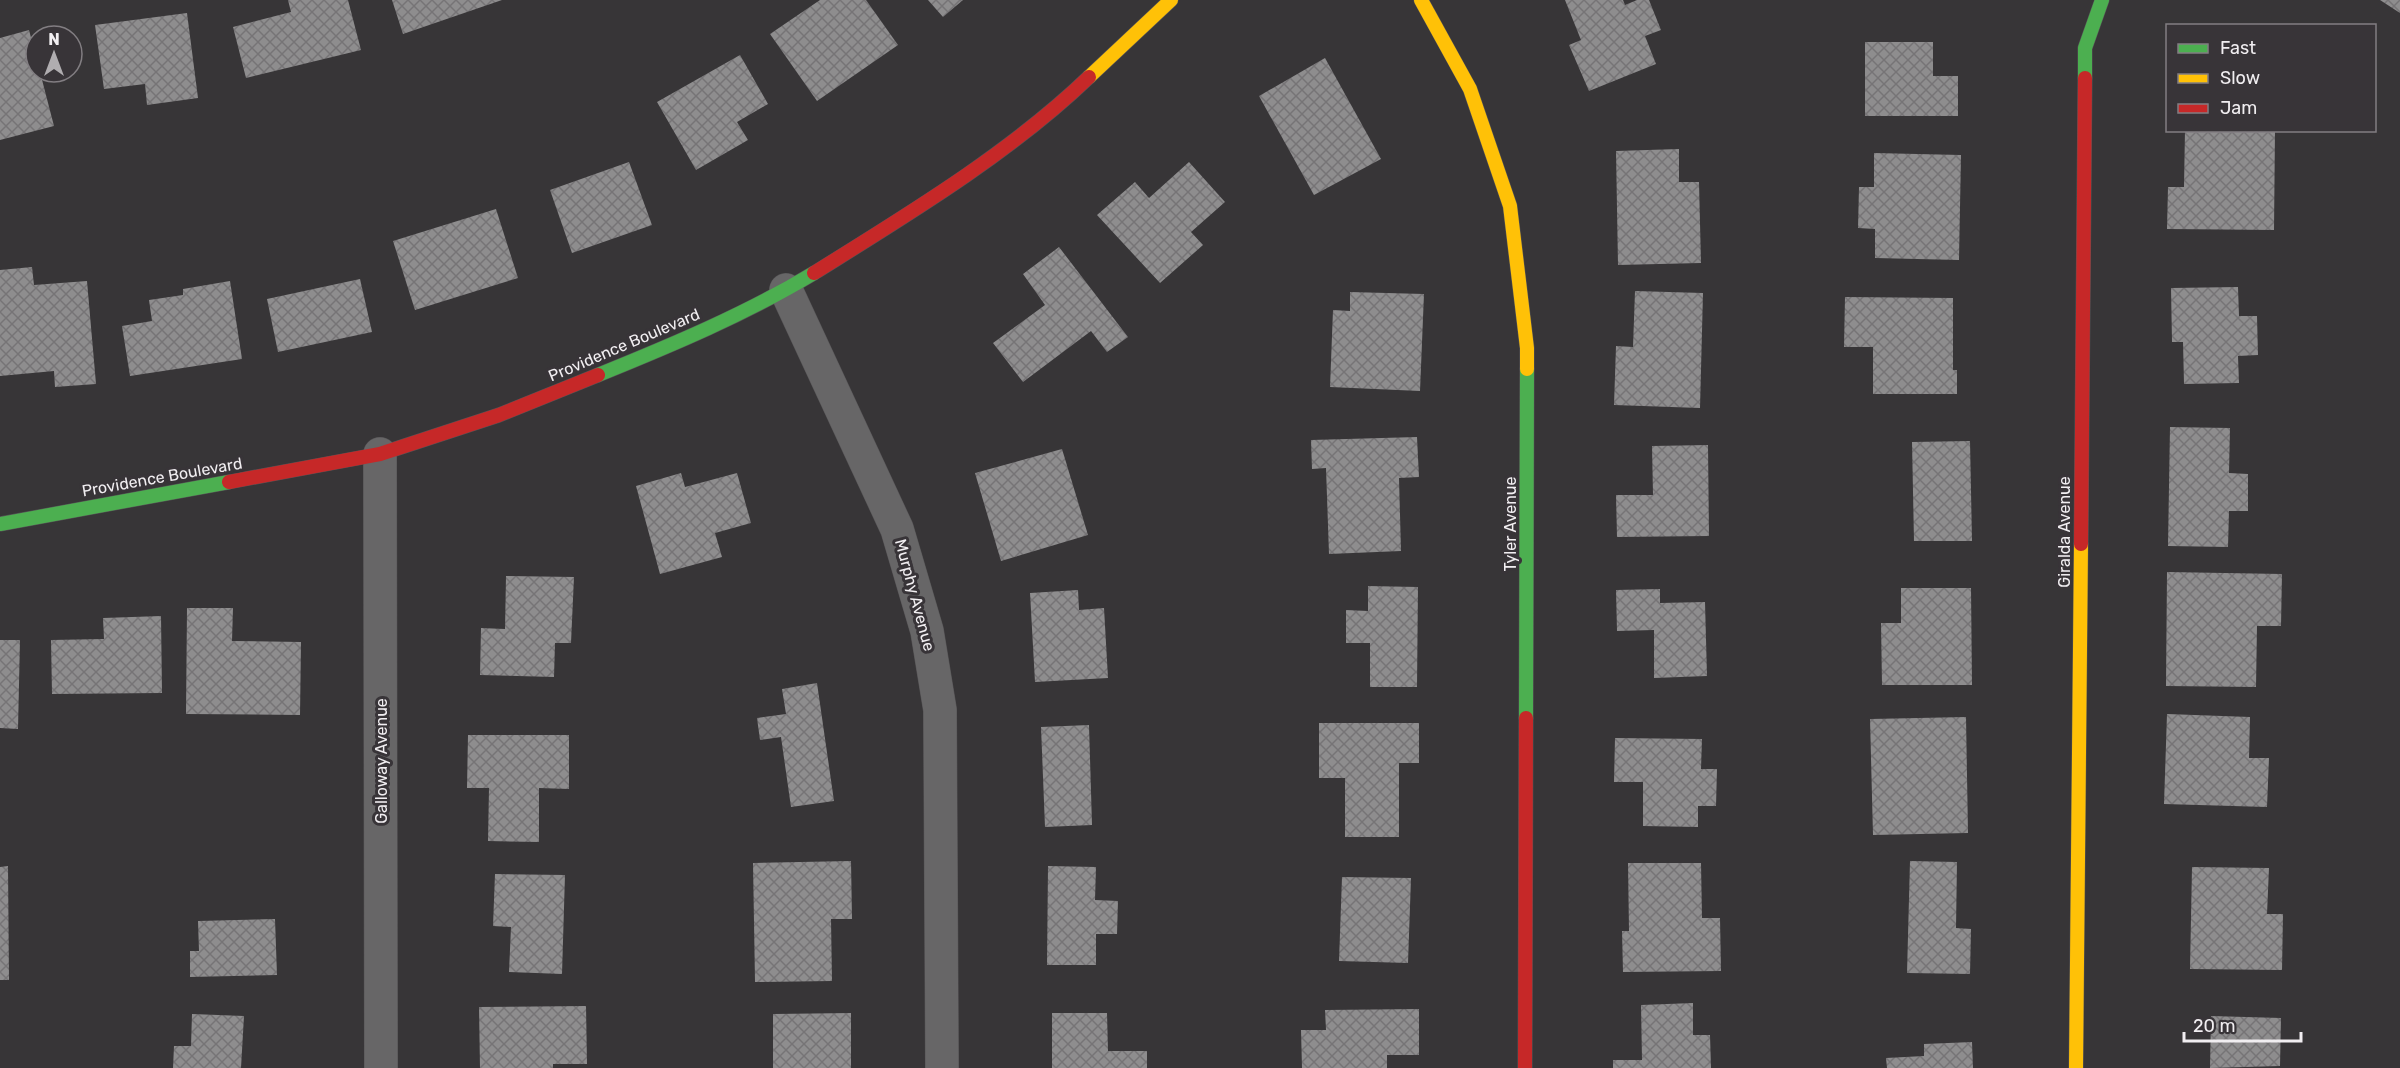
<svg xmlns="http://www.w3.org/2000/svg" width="2400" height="1068" font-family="Rubik,sans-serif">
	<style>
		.building { fill: url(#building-cross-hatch) }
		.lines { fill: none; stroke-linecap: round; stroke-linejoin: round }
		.street-casing { stroke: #565456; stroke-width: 34 }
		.fast-casing { stroke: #565456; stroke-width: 15 }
		.slow-casing { stroke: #565456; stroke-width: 15 }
		.jam-casing { stroke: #565456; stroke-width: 15 }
		.street { stroke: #676667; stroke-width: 33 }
		.fast { stroke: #4caf50; stroke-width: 14 }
		.slow { stroke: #ffc107; stroke-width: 14 }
		.jam { stroke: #c62828; stroke-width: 14 }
		.labels { text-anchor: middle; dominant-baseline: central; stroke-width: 6; stroke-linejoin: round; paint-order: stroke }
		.street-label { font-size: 16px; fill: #f1eef1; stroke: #383438 }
	</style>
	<defs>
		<pattern id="building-cross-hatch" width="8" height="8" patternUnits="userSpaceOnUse" patternTransform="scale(1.5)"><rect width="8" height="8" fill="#8e8d8e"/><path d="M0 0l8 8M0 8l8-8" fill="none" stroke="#767476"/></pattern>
	</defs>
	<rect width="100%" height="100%" fill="#373537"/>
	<g class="building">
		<polygon points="288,0 348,0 361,50 246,78 233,27 291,12"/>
		<polygon points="392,0 502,0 403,34"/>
		<polygon points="820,0 866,0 898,45 817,101 770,34"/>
		<polygon points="928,0 963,0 943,17"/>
		<polygon points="1565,0 1623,0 1625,5 1637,0 1649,0 1661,30 1645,36 1656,64 1589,91 1569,45 1581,40"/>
		<polygon points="2380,0 2400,0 2400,13"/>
		<polygon points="187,13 198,98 147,105 145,84 104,89 95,25"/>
		<polygon points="29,30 36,57 36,72 40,72 54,126 0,140 0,38"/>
		<polygon points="1865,42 1933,42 1933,76 1958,76 1958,116 1865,116"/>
		<polygon points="740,55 768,104 737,122 748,140 696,170 657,102"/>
		<polygon points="1325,58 1381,159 1314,195 1259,96"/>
		<polygon points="2185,130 2275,130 2274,230 2167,229 2168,187 2184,187"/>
		<polygon points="1679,149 1679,182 1699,182 1701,263 1618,265 1616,151"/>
		<polygon points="1874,153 1961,155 1959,260 1875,258 1875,229 1858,228 1859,187 1874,187"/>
		<polygon points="629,162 652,225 572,253 550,190"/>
		<polygon points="1189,162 1225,202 1191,232 1203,245 1160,283 1097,215 1135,182 1149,198"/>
		<polygon points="496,209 518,278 415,310 393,241"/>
		<polygon points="1059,247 1128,337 1107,352 1091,331 1023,382 993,343 1045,305 1023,274"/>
		<polygon points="32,267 34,285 87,281 96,384 55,387 54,371 0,376 0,270"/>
		<polygon points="360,279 372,332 278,352 267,299"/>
		<polygon points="230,281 242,359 130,376 122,326 152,321 149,300 183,295 183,289"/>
		<polygon points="2238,287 2239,316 2257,316 2258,355 2238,356 2239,383 2184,384 2183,342 2172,342 2171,288"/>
		<polygon points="1635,291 1703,293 1700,408 1614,405 1616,346 1633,347"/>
		<polygon points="1350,292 1424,294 1420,391 1330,387 1333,310 1350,311"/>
		<polygon points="1845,297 1953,298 1953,370 1957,370 1957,394 1873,394 1873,347 1844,347"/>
		<polygon points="2170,427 2230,428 2229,473 2248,474 2248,511 2229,511 2228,547 2168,546"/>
		<polygon points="1417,437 1419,477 1399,478 1401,551 1329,554 1326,468 1312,469 1311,440"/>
		<polygon points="1970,441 1972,541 1914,541 1912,442"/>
		<polygon points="1708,445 1709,536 1617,537 1616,495 1653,495 1652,446"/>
		<polygon points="1062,449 1088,535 1001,561 975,473"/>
		<polygon points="681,473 685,487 737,473 751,523 715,533 722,557 660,574 636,486"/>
		<polygon points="2167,572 2282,574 2281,626 2257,626 2256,687 2166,686"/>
		<polygon points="506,576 574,577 571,643 555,643 554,677 480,675 481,628 505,629"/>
		<polygon points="1368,586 1418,587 1417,687 1370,687 1370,643 1346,643 1346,610 1368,611"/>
		<polygon points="1901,588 1971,588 1972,685 1882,685 1881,623 1901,623"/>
		<polygon points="1660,589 1660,603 1705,602 1707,676 1654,678 1654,630 1617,631 1616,590"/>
		<polygon points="1078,590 1079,610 1104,608 1108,678 1035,682 1030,593"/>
		<polygon points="187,608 233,608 232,641 301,642 300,715 186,714"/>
		<polygon points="161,616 162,693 52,694 51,640 104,639 103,618"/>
		<polygon points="0,640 20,640 18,729 0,728"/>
		<polygon points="817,683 834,801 791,807 781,737 760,740 757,718 786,714 782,689"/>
		<polygon points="2167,714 2250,717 2249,758 2269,758 2267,807 2164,804"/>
		<polygon points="1966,717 1968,833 1873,835 1870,719"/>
		<polygon points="1319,723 1419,723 1419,763 1399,763 1399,837 1345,837 1345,778 1319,778"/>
		<polygon points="1089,725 1092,825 1045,827 1041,727"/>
		<polygon points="468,735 569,735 569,789 539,788 539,842 488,841 489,788 467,788"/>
		<polygon points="1615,738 1702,739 1701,769 1717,769 1716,806 1698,806 1698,827 1643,826 1643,782 1614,782"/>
		<polygon points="851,861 852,919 831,919 832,981 755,982 753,863"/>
		<polygon points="1910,861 1957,862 1956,928 1971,929 1970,974 1907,973"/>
		<polygon points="1628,863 1701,863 1702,918 1720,918 1721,971 1623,972 1622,931 1629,931"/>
		<polygon points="8,866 9,980 0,980 0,867"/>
		<polygon points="1048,866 1096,867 1095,900 1118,901 1117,934 1096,934 1096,965 1047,965"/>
		<polygon points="2192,867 2269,868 2267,914 2283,914 2282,970 2190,969"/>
		<polygon points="495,874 565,875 562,974 509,972 511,927 493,926"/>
		<polygon points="1342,877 1411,878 1408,963 1339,961"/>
		<polygon points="275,919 277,975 190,977 190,951 199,951 198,921"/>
		<polygon points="1693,1003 1693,1035 1710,1035 1711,1068 1613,1068 1613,1060 1642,1060 1641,1005"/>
		<polygon points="586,1006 587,1064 553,1064 553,1068 480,1068 479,1007"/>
		<polygon points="1419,1009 1419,1055 1387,1055 1387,1068 1302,1068 1301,1030 1326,1030 1325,1010"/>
		<polygon points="851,1013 851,1068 773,1068 773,1014"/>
		<polygon points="1052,1013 1107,1013 1108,1051 1147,1051 1147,1068 1052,1068"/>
		<polygon points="192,1014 244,1016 241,1068 173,1068 174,1046 191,1046"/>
		<polygon points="2211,1016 2281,1018 2280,1066 2210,1068"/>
		<polygon points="1972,1042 1973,1068 1887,1068 1886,1058 1924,1056 1924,1044"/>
	</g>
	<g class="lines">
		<g class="street-casing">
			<g id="street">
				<polyline points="786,290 897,529 927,631 940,710 942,1068"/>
				<polyline points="380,454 381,1068"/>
			</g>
		</g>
		<g class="fast-casing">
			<g id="fast">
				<polyline points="2085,78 2085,48 2102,0"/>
				<path d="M 598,375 C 672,345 746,314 814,273"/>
				<polyline points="0,524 229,482"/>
				<polyline points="1526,718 1527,369"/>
			</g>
		</g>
		<g class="slow-casing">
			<g id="slow">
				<polyline points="1421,0 1470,89 1510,206 1527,348 1527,369"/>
				<polyline points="1089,77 1171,0"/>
				<polyline points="2076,1068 2081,544"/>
			</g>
		</g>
		<g class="jam-casing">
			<g id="jam">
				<path d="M 814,273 C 907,215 1010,153 1089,77"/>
				<polyline points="229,482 380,454 499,415 598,375"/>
				<polyline points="2081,544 2085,78"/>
				<polyline points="1525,1068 1526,718"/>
			</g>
		</g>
		<use href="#street" class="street"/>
		<use href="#fast" class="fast"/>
		<use href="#slow" class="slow"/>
		<use href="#jam" class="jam"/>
	</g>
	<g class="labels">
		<g class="street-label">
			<text transform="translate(624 345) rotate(-23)">Providence Boulevard</text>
			<text transform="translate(162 477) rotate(-10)">Providence Boulevard</text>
			<text transform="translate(1510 524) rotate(-90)">Tyler Avenue</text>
			<text transform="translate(2064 532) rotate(-90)">Giralda Avenue</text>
			<text transform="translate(915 595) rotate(75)">Murphy Avenue</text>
			<text transform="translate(381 761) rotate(-90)">Galloway Avenue</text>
		</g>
	</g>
	<rect x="2166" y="24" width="210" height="108" fill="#383438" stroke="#827e82" stroke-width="1.5"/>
	<rect x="2178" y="44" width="30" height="9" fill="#4caf50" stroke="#827e82" stroke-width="1.5"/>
	<text x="2220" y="54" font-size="18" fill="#f1eef1">Fast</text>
	<rect x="2178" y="74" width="30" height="9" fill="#ffc107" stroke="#827e82" stroke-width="1.5"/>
	<text x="2220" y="84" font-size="18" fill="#f1eef1">Slow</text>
	<rect x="2178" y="104" width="30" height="9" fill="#c62828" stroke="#827e82" stroke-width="1.5"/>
	<text x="2220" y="114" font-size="18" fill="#f1eef1">Jam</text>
	<g transform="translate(54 54)"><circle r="28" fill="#383438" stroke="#827e82" stroke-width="1.5"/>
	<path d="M0-4.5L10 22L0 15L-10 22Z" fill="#b0adb0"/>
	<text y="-9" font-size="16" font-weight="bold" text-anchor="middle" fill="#f1eef1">N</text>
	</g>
	<path d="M2184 1032v9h117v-9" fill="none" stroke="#f1eef1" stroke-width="3"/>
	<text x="2193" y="1032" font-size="18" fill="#f1eef1" stroke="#383438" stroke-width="4.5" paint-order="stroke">20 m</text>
</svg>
